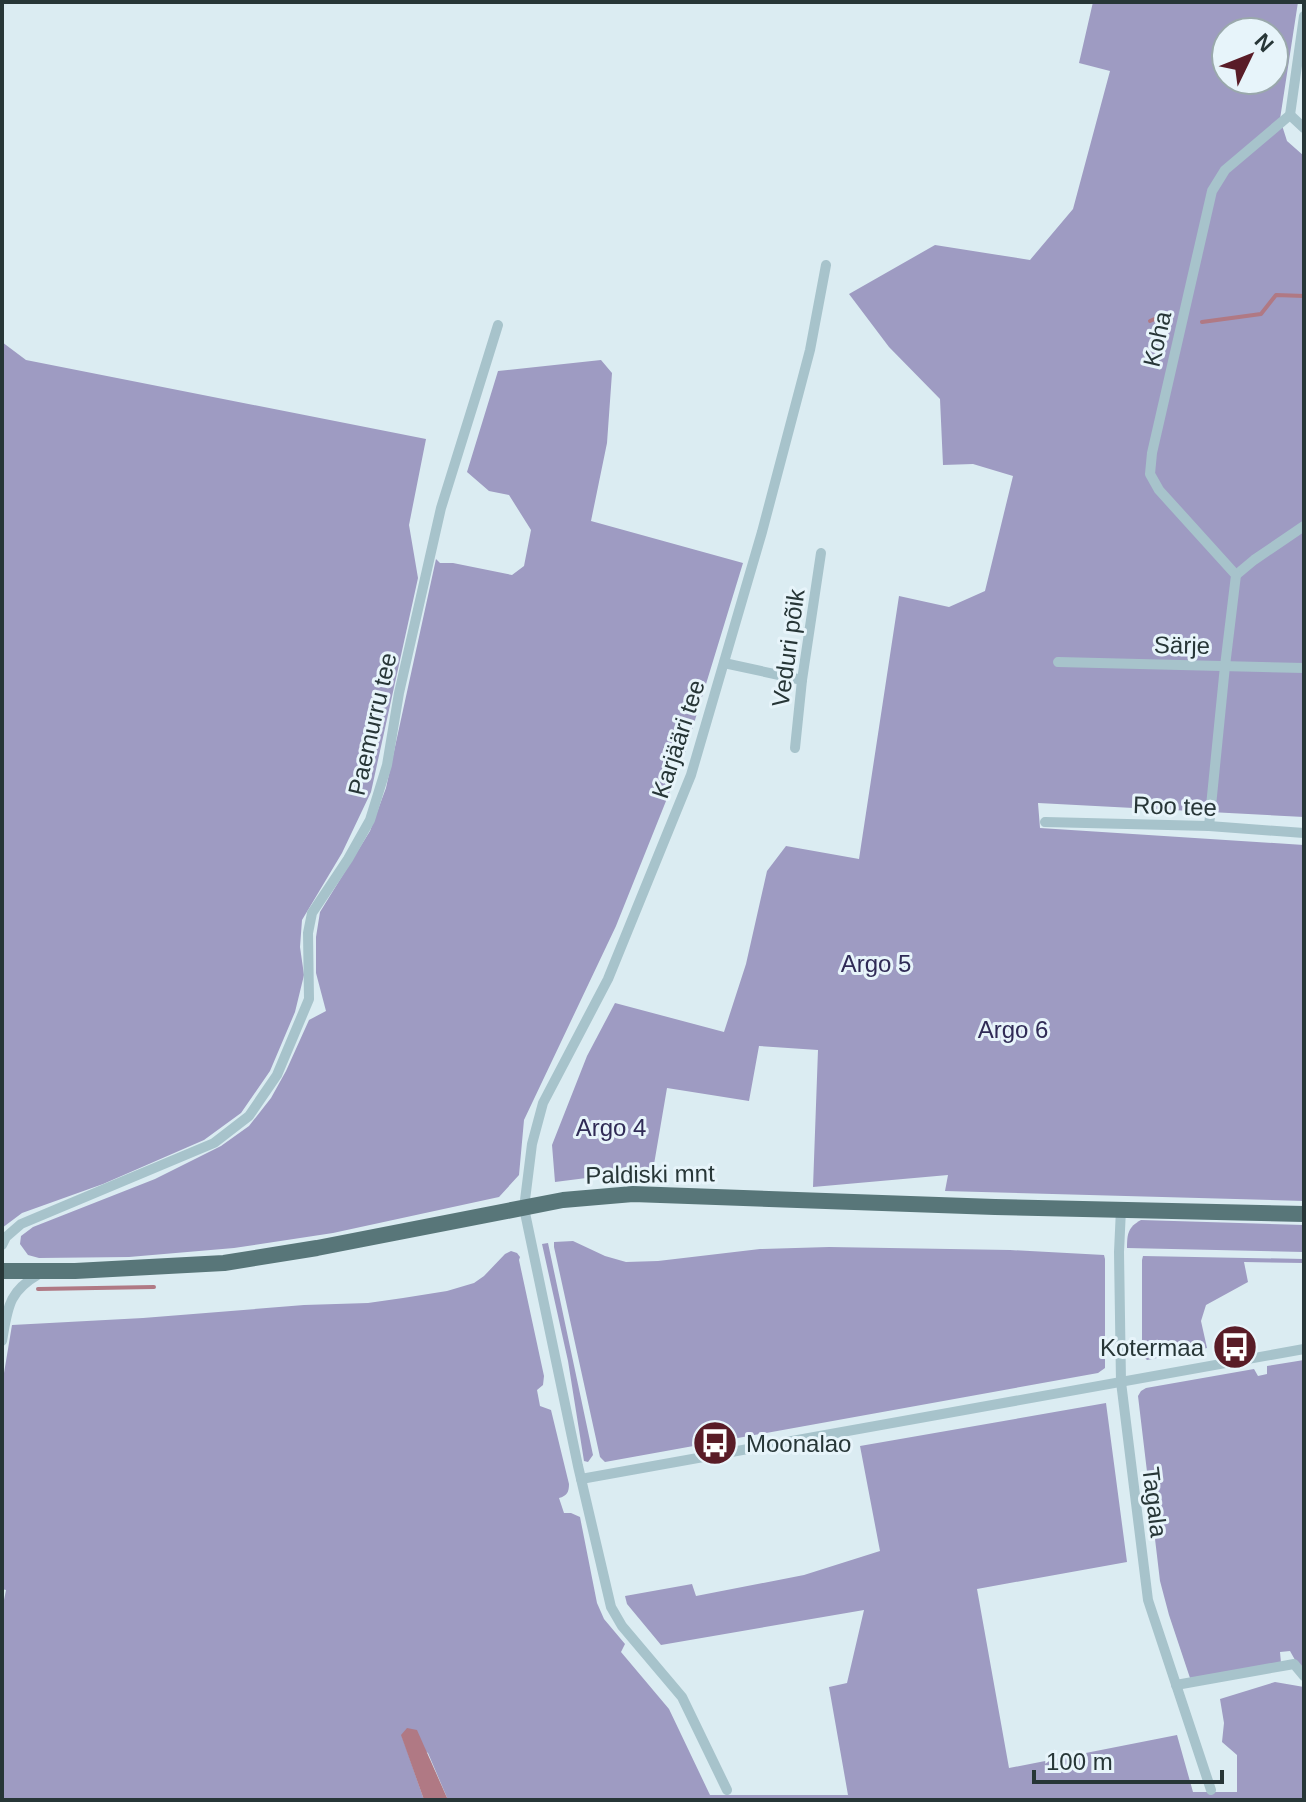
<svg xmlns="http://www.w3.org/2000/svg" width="1306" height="1802" font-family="Arial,sans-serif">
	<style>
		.green { fill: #9e9bc2; fill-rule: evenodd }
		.water { fill: #b07984 }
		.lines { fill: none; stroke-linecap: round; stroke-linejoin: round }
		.stream { stroke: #b07984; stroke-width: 4 }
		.street { stroke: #a7c3cb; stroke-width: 10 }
		.primary { stroke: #587679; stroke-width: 16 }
		.labels { text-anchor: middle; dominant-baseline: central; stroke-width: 6; stroke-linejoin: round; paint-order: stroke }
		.street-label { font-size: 24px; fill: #273637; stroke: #e7f4fa }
		.park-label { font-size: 24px; fill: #302b56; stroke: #e7f4fa }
		.poi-label { font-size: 24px; fill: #273637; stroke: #e7f4fa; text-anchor: end }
	</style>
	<rect width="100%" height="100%" fill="#dbecf2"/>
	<g class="green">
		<path d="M 1093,2 L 1298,2 L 1280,119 L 1287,141 L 1304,156 L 1304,817 L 1038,803 L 1040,828 L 1304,845 L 1304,1201 L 945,1191 L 948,1175 L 813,1187 L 818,1050 L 759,1046 L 749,1101 L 667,1088 L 652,1176 L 602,1176 L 555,1182 L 552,1145 L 587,1056 L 615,1003 L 724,1032 L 746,964 L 767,871 L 786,846 L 859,859 L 899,596 L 949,607 L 985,591 L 1013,476 L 973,464 L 943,465 L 940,399 L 889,347 L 849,294 L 935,245 L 1030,260 L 1073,209 L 1110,71 L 1079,63 ZM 1226,32 L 1274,32 L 1274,80 L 1226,80 Z"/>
		<polygon points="2,342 26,360 426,439 409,525 418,578 371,792 342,853 302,920 300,947 304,975 295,1012 270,1071 241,1113 204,1140 103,1184 22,1213 2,1228"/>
		<polygon points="601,360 612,373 607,443 591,521 743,563 684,756 616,926 524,1120 519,1175 499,1197 333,1233 234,1248 129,1257 39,1258 28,1255 20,1244 21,1236 33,1227 155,1179 221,1146 249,1126 271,1098 286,1071 309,1020 326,1011 316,973 316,937 320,912 370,831 386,788 436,559 440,563 453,563 512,575 524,566 531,530 509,495 489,491 467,472 498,371"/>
		<path d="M 1141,1220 L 1304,1225 L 1304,1252 L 1127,1248 C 1127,1234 1128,1227 1141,1220 Z"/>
		<polygon points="573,1241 605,1256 626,1262 658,1261 760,1249 829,1247 1010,1250 1104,1255 1105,1259 1105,1368 1098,1373 605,1462 600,1457 554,1247 554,1242"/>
		<polygon points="548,1243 593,1455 588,1462 584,1461 568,1361 542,1244"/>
		<path d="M 511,1251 L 517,1253 L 520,1257 L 519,1260 L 544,1376 L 543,1385 L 537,1390 L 540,1406 L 551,1410 L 569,1484 C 569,1492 567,1496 559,1498 L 564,1513 L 571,1513 L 580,1517 L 597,1603 L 604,1619 L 625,1644 L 621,1652 L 669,1709 L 710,1795 L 848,1795 L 829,1687 L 847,1683 L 864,1610 L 661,1645 L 627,1604 L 625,1596 L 692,1584 L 696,1596 L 804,1575 L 880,1551 L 860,1446 L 1106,1403 L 1127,1562 L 977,1589 L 1009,1768 L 1177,1735 L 1193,1792 L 1237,1792 L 1237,1755 L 1222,1742 L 1224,1723 L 1220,1699 L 1275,1682 L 1304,1687 L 1304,1800 L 448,1800 L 428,1753 L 402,1736 L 424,1800 L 2,1800 L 2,1610 L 6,1590 L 2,1589 L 2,1385 L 12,1325 L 143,1318 L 304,1305 L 368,1303 L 403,1298 L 447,1291 L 474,1283 L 484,1276 L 505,1254 Z"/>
		<polygon points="1143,1256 1304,1259 1304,1263 1244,1262 1248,1282 1206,1305 1201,1321 1207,1348 1147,1360 1142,1355 1142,1260"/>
		<polygon points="1304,1360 1304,1676 1290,1651 1280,1652 1281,1663 1190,1678 1169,1615 1160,1581 1138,1396 1141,1391 1146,1388 1254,1369 1258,1376 1267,1374 1267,1366"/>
	</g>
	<polygon class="water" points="407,1728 417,1730 448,1800 424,1800 401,1735"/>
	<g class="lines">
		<g class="stream">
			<polyline points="1150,321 1166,314"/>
			<polyline points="1202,322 1261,314 1276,295 1304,296"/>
			<polyline points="38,1289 154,1287"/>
		</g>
		<g class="street">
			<polyline points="1290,115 1304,128"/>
			<polyline points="1236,575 1254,560 1304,526"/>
			<polyline points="1058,662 1304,668"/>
			<polyline points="724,663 802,680"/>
			<polyline points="795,748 802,680 821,553"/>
			<polyline points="1045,822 1209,826 1304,833"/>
			<polyline points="1209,826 1225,666 1236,575 1159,490 1150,474 1152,453 1212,191 1225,170 1290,115 1304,16"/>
			<polyline points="1121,1209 1119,1252 1121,1382 1148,1600 1211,1790"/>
			<polyline points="2,1245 6,1237 21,1224 214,1143 249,1116 277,1075 309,999 308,933 312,913 348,859 370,820 387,765 399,693 441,508 498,325"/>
			<path d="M 2,1341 C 8,1307 8,1292 39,1274"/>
			<polyline points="581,1479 1304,1349"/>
			<polyline points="1176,1685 1294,1664 1304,1676"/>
			<polyline points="727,1790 682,1697 622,1626 611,1607 578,1466 524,1208 532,1144 543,1103 608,979 691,775 762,532 810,350 826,265"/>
		</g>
		<polyline class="primary" points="2,1271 75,1271 224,1263 317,1248 563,1200 633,1194 995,1207 1304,1214"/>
	</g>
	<defs>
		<g id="bus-disc" transform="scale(2.3)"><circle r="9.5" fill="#591c27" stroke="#e7f4fa"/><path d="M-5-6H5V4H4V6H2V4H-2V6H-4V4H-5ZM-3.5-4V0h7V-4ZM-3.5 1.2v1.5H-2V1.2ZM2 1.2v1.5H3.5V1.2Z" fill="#fff"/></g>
	</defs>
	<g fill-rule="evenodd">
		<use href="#bus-disc" x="1235" y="1347"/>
		<use href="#bus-disc" x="715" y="1443"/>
	</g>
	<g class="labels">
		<g class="street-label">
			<text transform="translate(1157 339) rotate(-77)">Koha</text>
			<text transform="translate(1182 645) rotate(1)">Särje</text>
			<text transform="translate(788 648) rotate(-82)">Veduri põik</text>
			<text transform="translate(372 724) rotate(-77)">Paemurru tee</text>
			<text transform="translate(678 739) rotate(-72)">Karjääri tee</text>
			<text transform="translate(1175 806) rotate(2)">Roo tee</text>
			<text transform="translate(650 1174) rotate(-1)">Paldiski mnt</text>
			<text transform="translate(1155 1502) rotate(83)">Tagala</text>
		</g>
		<g class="park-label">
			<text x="876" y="963">Argo 5</text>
			<text x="1013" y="1029">Argo 6</text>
			<text x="611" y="1127">Argo 4</text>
		</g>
		<g class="poi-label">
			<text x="1204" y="1347">Kotermaa</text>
			<text x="746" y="1443" text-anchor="start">Moonalao</text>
		</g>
	</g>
	<rect width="1306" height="1802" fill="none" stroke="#273637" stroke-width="8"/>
	<g transform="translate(1250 56) rotate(47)"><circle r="38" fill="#e7f4fa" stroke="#9aa8ac" stroke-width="2"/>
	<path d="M0-6L14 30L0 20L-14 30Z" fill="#591c27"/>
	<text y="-12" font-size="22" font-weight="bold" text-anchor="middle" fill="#273637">N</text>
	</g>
	<path d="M1034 1770v12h188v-12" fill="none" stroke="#273637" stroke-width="4"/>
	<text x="1046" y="1770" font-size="24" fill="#273637" stroke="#e7f4fa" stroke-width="6" paint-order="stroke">100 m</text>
</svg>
